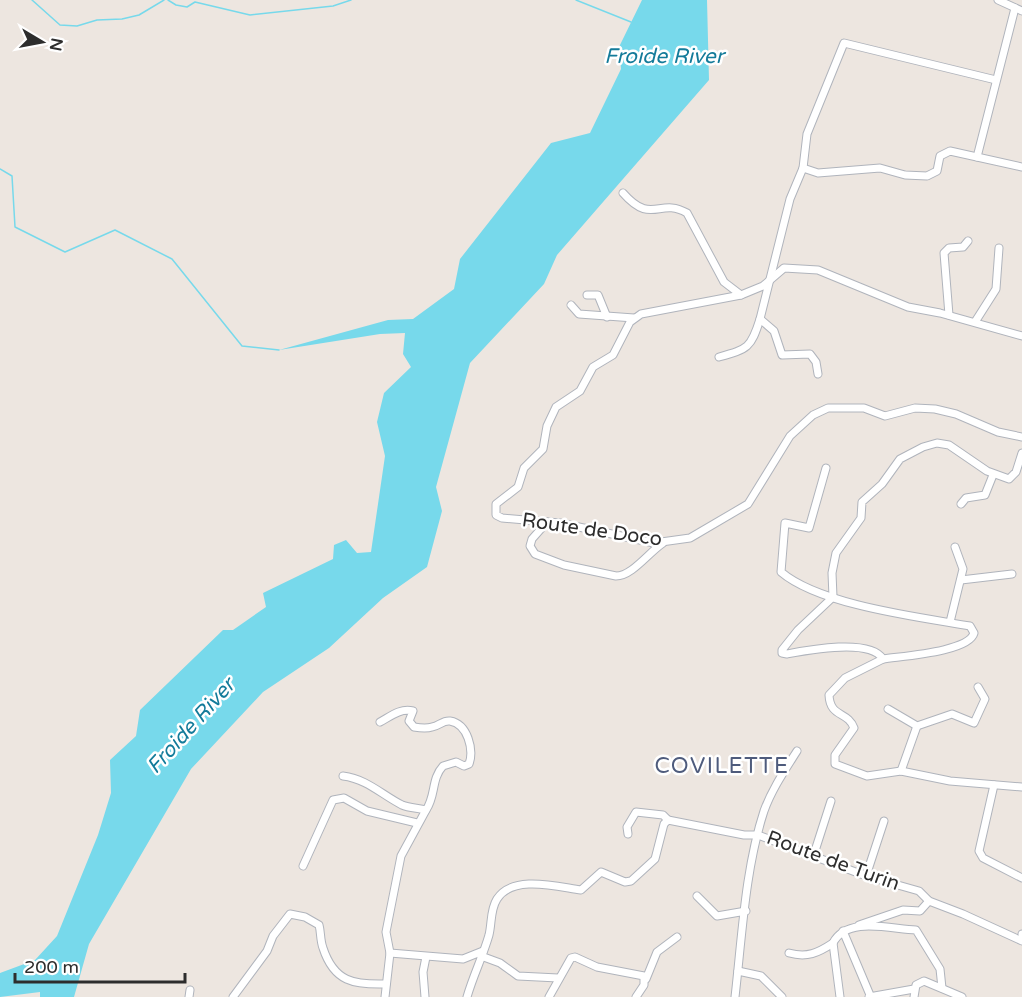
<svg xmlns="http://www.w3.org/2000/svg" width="1022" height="997" font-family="'Varela Round',sans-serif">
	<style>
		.water { fill: #77d9eb }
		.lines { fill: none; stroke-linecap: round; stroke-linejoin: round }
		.stream { stroke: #77d9eb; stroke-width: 1.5 }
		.street-casing { stroke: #b0b4bc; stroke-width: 9 }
		.street { stroke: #fff; stroke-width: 7 }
		.labels { text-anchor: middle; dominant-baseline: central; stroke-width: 5; stroke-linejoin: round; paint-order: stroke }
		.street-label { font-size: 20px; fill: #2d2d2d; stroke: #fff }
		.water-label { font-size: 21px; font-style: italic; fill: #137b9a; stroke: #fff }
		.quarter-label { font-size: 22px; letter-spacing: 1.5px; fill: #4e5b7c; stroke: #fff }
	</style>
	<rect width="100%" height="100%" fill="#ede6e0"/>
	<polygon class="water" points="642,0 707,0 709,80 557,255 544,284 470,363 436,487 442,511 427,567 383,598 329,648 263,692 191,769 89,944 74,997 40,997 40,992 0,997 0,973 35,960 57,936 98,835 111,793 110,760 136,736 140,710 223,630 233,630 266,607 263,593 333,559 334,545 346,540 357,553 371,552 385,456 377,422 384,393 411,367 403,354 405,333 380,334 279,350 388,320 413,319 454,289 460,259 551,143 590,133 621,69 619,47"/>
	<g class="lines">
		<g class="stream">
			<polyline points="32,0 60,25 77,26 97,20 122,19 139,15 164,0"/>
			<polyline points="168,0 176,5 187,7 195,2 250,15 333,6 351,0"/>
			<polyline points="576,0 631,22"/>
			<polyline points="0,169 12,176 15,227 65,252 115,230 172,259 242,346 279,350"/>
		</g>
		<g class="street-casing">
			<g id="street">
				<polyline points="998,0 1022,11"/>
				<polyline points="977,157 1015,8"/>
				<polyline points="803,168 818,173 880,168 905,175 927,176 937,171 940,156 950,151 1022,167"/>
				<path d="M 623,193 C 652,226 659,197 687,213 L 724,282 L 741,295 L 763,286 L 784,268 L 818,270 L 908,307 L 940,313 L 1022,336"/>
				<polyline points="587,295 598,295 607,317"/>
				<polyline points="741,295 641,314 630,322 613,355 593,367 580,391 556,407 547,426 543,449 524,468 518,487 496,504 496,515 502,518 560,523 654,543 690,538 748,504 790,436 813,415 828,408 864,408 885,416 915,408 935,409 956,414 998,432 1022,437"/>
				<polyline points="571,305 579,314 634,318"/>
				<polyline points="949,315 944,253 949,248 963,247 968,241"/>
				<polyline points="975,322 996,289 999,248"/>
				<path d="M 719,357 C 748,349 751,348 760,319"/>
				<polyline points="818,374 816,362 810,354 782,355 774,331 760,319 790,199 803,168 807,134 844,43 996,80"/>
				<path d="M 1022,453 L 1016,472 L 1009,479 L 987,471 L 949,445 L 937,443 L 923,447 L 900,459 L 882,484 L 862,502 L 861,518 L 836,553 L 832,573 L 833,597 L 798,630 L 782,650 L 782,653 L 787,654 C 808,650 870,638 883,659 L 845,678 L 829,695 C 830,718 848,711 854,728 L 835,755 L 835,764 L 867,776 L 901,771 L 950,781 L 1022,787"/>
				<path d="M 826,468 L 809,528 L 785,523 L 781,572 C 820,605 918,617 970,626 L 974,633 C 969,652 901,656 883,659"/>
				<polyline points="961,504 966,498 985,495 993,475"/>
				<path d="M 547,522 L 532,539 L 530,546 L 535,554 L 564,565 L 616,576 C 632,576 648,553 663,543"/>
				<polyline points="961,580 1012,574"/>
				<polyline points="950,622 963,569 955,547"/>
				<polyline points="888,709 917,726 952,714 974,723 985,699 978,687"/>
				<path d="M 380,722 C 391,716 400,708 413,711 L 409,721 L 414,727 C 420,728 426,729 432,727 C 439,726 443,720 450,721 C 468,724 474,750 469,764 L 464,766 L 456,762 L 443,766 C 431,779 436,796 426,810"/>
				<polyline points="901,771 917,726"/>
				<path d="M 343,776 C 367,779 382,795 402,805 C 409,808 418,808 426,810 L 401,856 L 386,932 L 390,953 L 385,997"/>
				<polyline points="994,785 979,851 983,858 1022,878"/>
				<polyline points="628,834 627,827 636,812 663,815 668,820"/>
				<polyline points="813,857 831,801"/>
				<polyline points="303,866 333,800 344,798 367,811 417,823"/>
				<polyline points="866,876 884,821"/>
				<polyline points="697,896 717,916 746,911"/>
				<polyline points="859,925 903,910 920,911 929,901"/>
				<polyline points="843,931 870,995"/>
				<polyline points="1022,934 1022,935"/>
				<polyline points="390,953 463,959 483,951"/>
				<path d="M 789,953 C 807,958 818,953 833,943"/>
				<polyline points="481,956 500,963 518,976 558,978"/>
				<polyline points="738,971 761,976 782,997"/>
				<polyline points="646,979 657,952 677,937"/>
				<polyline points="189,997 190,990"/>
				<path d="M 233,997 L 267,951 L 273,936 L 290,914 L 305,917 L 319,925 C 321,932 320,940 323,948 C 334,982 354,985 386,984"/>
				<polyline points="425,997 423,972 426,957"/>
				<path d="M 467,997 C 473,976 483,956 489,935 C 492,923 490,910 497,899 C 513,874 558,887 581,890 L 601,872 L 625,882 L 631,881 L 655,859 L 664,824 L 668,820 L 744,835 L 758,835 L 866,876 L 919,891 L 929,901 L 963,914 L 1022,941"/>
				<polyline points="549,997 571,958 575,957 597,967 644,976 644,985 636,997"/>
				<path d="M 735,997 C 742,937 745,869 764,811 C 772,789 785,770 797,751"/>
				<path d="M 840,997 L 833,943 C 847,916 890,929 916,930 L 940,969 L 942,988"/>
				<polyline points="869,997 914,989"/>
				<polyline points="914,997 916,985 924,981 962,997"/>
			</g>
		</g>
		<use href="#street" class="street"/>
	</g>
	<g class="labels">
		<g class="street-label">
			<text transform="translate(592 530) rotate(8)">Route de Doco</text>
			<text transform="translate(833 861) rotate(20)">Route de Turin</text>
		</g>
		<g class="water-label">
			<text x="664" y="56">Froide River</text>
			<text transform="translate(191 726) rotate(-48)">Froide River</text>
		</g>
		<g class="quarter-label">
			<text x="722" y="766">COVILETTE</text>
		</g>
	</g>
	<g transform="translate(42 42) rotate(100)" stroke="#ffffff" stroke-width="4.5" paint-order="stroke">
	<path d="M0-4.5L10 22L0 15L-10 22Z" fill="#2d2d2d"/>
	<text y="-9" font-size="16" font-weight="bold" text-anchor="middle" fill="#2d2d2d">N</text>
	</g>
	<path d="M15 973v9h170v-9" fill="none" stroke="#2d2d2d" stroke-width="3"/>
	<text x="24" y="973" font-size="18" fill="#2d2d2d" stroke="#ffffff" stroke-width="4.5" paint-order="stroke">200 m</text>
</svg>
